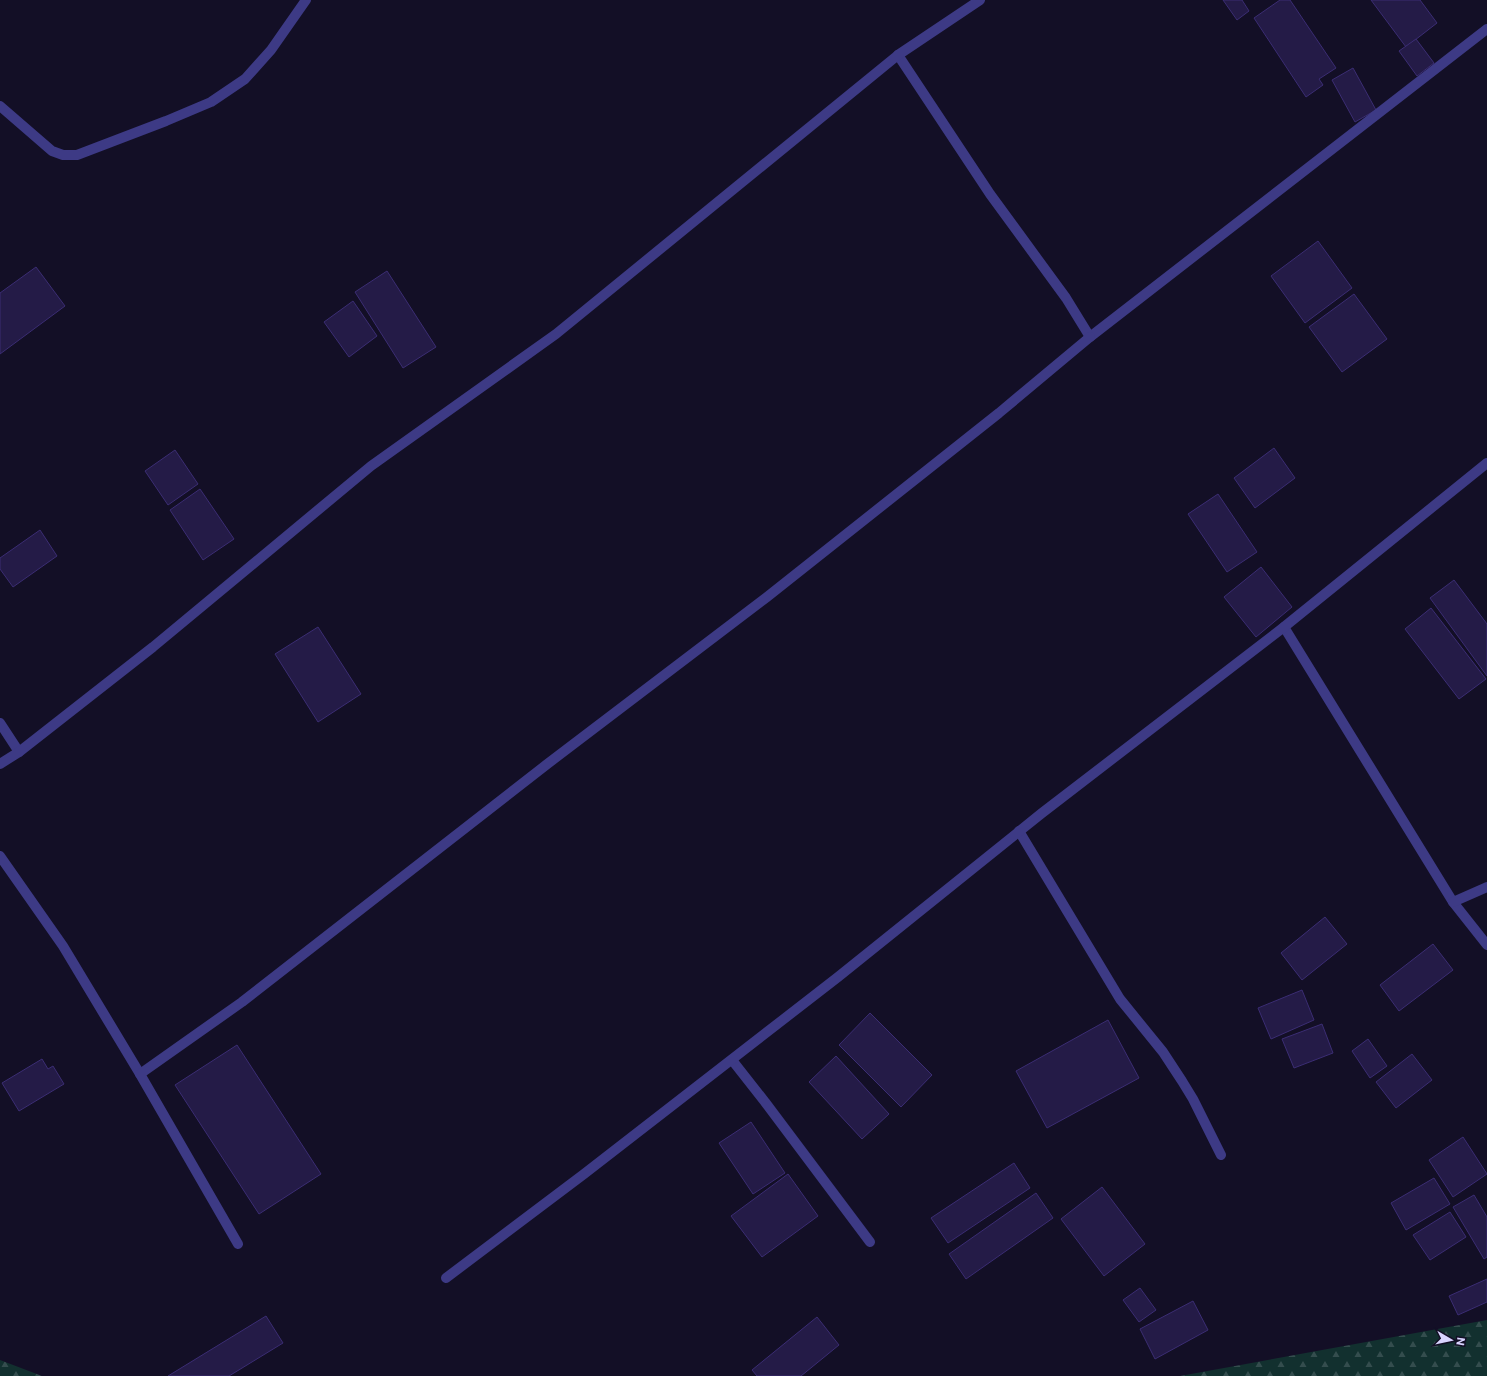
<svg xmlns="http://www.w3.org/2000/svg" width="1487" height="1376" font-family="Commissioner,sans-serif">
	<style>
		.forest { fill: url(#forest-firs) }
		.building { fill: #241b47; stroke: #3b2d73 }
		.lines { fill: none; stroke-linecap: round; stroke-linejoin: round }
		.minor { stroke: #3d3a85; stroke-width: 10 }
	</style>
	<defs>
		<pattern id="forest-firs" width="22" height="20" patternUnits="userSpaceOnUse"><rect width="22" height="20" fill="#12302f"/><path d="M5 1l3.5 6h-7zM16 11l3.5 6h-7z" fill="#344d4e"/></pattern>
	</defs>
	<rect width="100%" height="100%" fill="#130f26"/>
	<g class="forest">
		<polygon points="1487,1320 1487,1376 1180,1376"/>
		<polygon points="0,1360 42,1376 0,1376"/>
	</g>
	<g class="building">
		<polygon points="1223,0 1242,0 1249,11 1237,20"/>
		<polygon points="1280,0 1290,0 1336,68 1319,79 1323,85 1306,97 1254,18"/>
		<polygon points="1371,0 1420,0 1437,23 1406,47"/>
		<polygon points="1416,39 1434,63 1417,76 1399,51"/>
		<polygon points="1353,68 1376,110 1355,122 1332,80"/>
		<polygon points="1318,241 1352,288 1305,323 1271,276"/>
		<polygon points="36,267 65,306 0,354 0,293"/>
		<polygon points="387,271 436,347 403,368 355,292"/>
		<polygon points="1354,294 1387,339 1342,372 1309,327"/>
		<polygon points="353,301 377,336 349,357 324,322"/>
		<polygon points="1274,448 1295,478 1255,508 1234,478"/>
		<polygon points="175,450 198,484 168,505 145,471"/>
		<polygon points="200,489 234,539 203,560 170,510"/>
		<polygon points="1218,494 1257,552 1227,572 1188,514"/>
		<polygon points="40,530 57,556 13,587 0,569 0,558"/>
		<polygon points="1261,567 1292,607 1256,637 1224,597"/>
		<polygon points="1454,580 1487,624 1487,676 1430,598"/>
		<polygon points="1431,608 1486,679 1459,699 1405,629"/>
		<polygon points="318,627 361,694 318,722 275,654"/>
		<polygon points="1325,917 1347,944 1302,980 1281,953"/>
		<polygon points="1433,944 1453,970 1399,1011 1380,985"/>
		<polygon points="1302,990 1314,1020 1271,1039 1258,1008"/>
		<polygon points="870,1013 932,1075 901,1107 839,1045"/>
		<polygon points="1108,1020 1139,1078 1047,1128 1016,1071"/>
		<polygon points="1322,1024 1333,1053 1294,1068 1282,1039"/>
		<polygon points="1368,1039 1387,1066 1370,1078 1352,1051"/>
		<polygon points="237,1045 321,1174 259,1214 175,1085"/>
		<polygon points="1412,1054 1432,1080 1396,1108 1376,1082"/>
		<polygon points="836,1056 889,1114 862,1139 809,1082"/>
		<polygon points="42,1059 48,1069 53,1066 64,1084 19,1111 2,1083"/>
		<polygon points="751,1122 785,1173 753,1194 719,1143"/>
		<polygon points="1463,1137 1487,1174 1453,1197 1429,1160"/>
		<polygon points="1014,1163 1030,1188 948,1243 931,1218"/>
		<polygon points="788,1174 818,1216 762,1257 731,1216"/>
		<polygon points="1434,1178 1450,1204 1406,1230 1391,1203"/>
		<polygon points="1102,1187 1145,1244 1104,1276 1061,1219"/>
		<polygon points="1036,1193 1053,1218 966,1279 949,1254"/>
		<polygon points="1474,1195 1487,1217 1487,1257 1484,1259 1453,1207"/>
		<polygon points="1450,1212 1466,1237 1430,1260 1413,1235"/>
		<polygon points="1487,1279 1487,1302 1458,1315 1449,1296"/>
		<polygon points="1140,1288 1156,1310 1139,1322 1123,1300"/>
		<polygon points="1193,1301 1208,1330 1155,1359 1140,1329"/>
		<polygon points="266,1316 283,1343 229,1376 168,1376"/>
		<polygon points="817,1317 839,1345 801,1376 757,1376 752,1370"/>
	</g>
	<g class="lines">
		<g class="minor">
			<polyline points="898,55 990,194 1066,298 1090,337 1487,29"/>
			<polyline points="0,106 52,151 63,155 77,155 166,121 211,102 245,79 271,50 306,0"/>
			<polyline points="1284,627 1453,902 1487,945"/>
			<polyline points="0,723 19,752"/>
			<polyline points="0,764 19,752 153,647 371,466 556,334 898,55 980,0"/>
			<polyline points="1019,831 1120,999 1163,1052 1182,1081 1193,1099 1221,1155"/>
			<polyline points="0,856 63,946 140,1074"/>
			<polyline points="1453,902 1487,887"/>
			<polyline points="732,1060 765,1102 870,1242"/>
			<polyline points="238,1244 140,1074 242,1002 546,765 767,597 999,413 1090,337"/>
			<polyline points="446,1278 584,1174 838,977 1042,813 1284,627 1487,463"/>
		</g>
	</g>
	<g transform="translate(1451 1340) rotate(99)" stroke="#130f26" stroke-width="3" paint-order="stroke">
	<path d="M0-3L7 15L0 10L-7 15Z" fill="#d9d4ff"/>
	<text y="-6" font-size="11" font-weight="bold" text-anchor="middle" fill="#d9d4ff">N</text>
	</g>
</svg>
